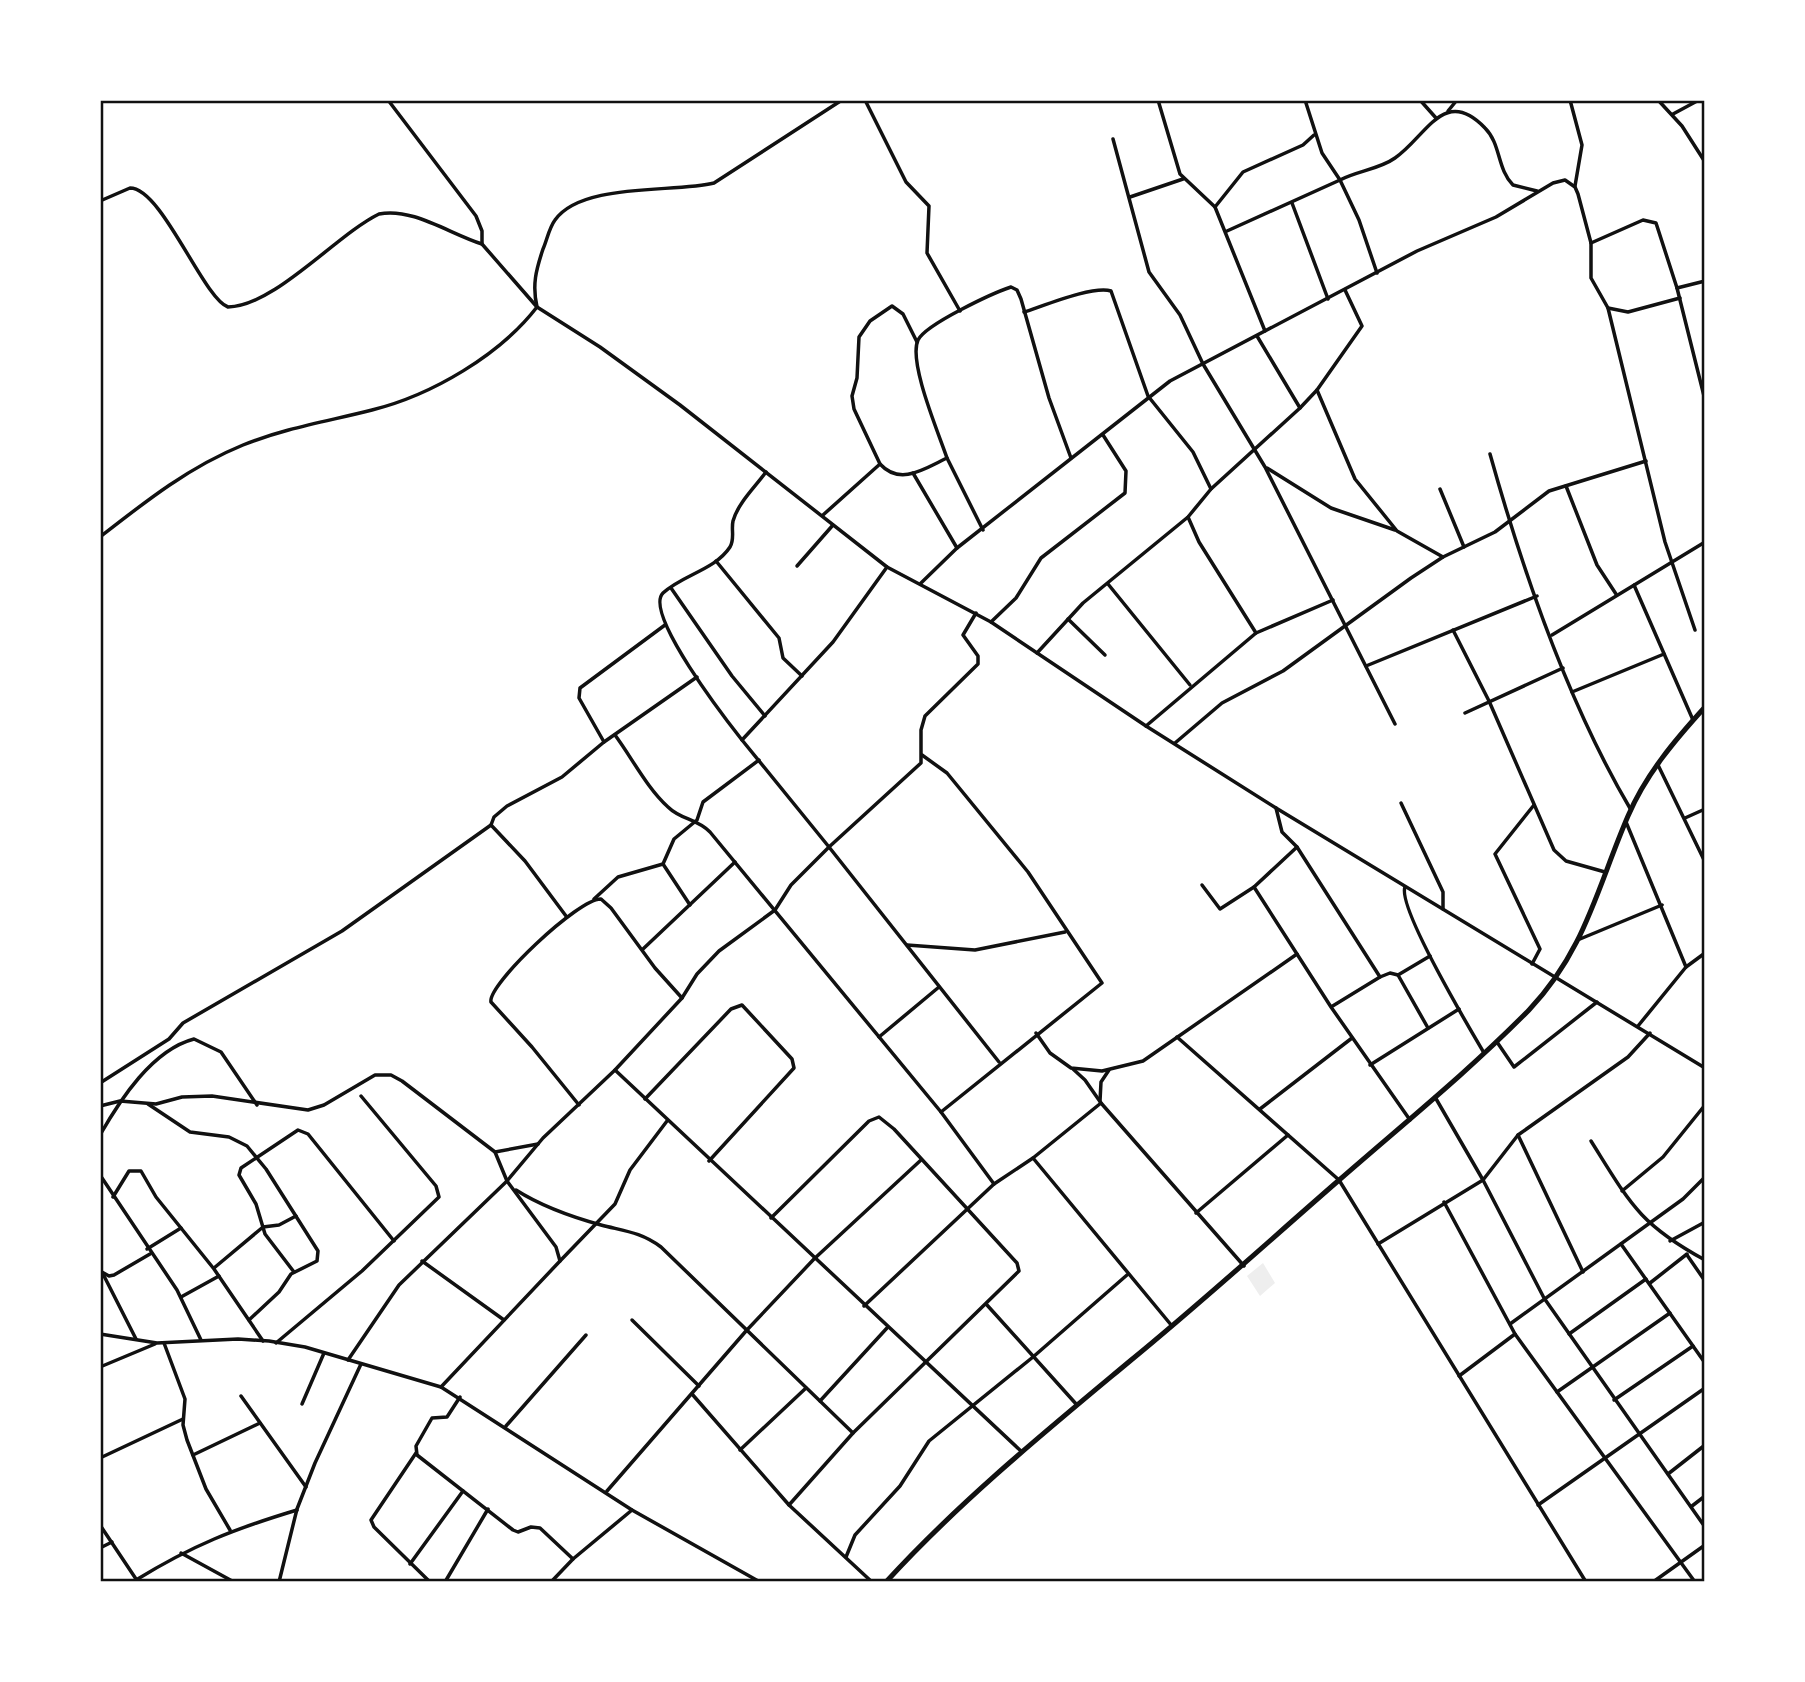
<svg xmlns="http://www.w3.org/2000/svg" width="1805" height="1682" font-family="'Public Sans',sans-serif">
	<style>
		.green { fill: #eee }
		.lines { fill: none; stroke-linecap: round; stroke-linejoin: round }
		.minor { stroke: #111; stroke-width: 3.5 }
		.secondary { stroke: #111; stroke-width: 5 }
		.neatline { fill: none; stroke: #111; stroke-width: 2.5 }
	</style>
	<rect width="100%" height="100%" fill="#fff"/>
	<polygon class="green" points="1263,1263 1275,1283 1260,1296 1247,1276"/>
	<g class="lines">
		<g class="minor">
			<polyline points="388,100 476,216 482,231 482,244 537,307 600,347 680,405 887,567 991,622 1146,726 1276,808 1705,1068"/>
			<polyline points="865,100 906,182 929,206 927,253 960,311"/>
			<polyline points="1158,100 1180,174 1215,207 1265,331"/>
			<path d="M 1305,100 L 1322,153 L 1340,180 C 1357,171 1380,169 1395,158 C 1426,137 1444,85 1485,128 C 1501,144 1497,169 1513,185 L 1537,191"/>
			<polyline points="1420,100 1436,118"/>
			<polyline points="1570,100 1582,145 1575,186"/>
			<polyline points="1658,100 1682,126 1705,162"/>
			<polyline points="1448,111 1457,100"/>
			<polyline points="1673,114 1699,100"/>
			<polyline points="1113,139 1149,272 1180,315 1203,364 1265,467 1395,724"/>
			<polyline points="1130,197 1183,179"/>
			<path d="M 100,201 L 130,188 C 162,188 203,298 228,307 C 275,306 336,235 379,214 C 412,207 450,234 482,244"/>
			<polyline points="1292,203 1328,299"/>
			<polyline points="1215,207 1243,172 1303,145 1314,135"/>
			<polyline points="1227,231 1340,180 1359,220 1377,273"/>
			<polyline points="1591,243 1643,220 1656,223 1677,288 1705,400"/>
			<polyline points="1677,288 1705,281"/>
			<polyline points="1608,308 1628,312 1680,298"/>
			<path d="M 1024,312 C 1043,306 1094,285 1111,291 L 1148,396 L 1193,452 L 1211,489"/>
			<polyline points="1257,336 1300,408"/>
			<polyline points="1317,390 1355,479 1397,531 1443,557"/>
			<path d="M 1490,454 C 1523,572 1569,705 1631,810"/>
			<path d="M 947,458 C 939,434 908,362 918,340 C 926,324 993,293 1011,287 L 1017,290 L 1021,299 L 1049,398 L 1071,458"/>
			<polyline points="880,464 854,409 852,396 857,378 859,337 870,321 892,306 903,314 917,342"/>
			<polyline points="1267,468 1331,508 1395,530"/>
			<polyline points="913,473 957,548"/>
			<polyline points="1566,486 1597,565 1616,594"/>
			<polyline points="1440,489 1464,547"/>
			<path d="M 823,515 L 880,464 C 900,486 924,469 947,458 L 983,530"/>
			<polyline points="1188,517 1199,542 1256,633"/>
			<path d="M 100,537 C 146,501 189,467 243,445 C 285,428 329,421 372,410 C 432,395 500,355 537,307 C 532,285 536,270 543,249 C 547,240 549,228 555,220 C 582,182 675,193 714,183 L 842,100"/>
			<polyline points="716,561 779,638 783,658 802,676"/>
			<polyline points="797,566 833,525"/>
			<polyline points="887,567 833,642 742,740 829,847 921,763 921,730 925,716 978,664 978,656 963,635 976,613"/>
			<polyline points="921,583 957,548 1170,381 1417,251 1496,217 1553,183 1565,180 1575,187 1578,194 1591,243 1591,278 1608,308 1665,542 1695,630"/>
			<polyline points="1108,584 1190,685"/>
			<polyline points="1634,585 1693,720"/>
			<polyline points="671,588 732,676 765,716"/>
			<polyline points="1068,619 1105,655"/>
			<polyline points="991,622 1016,598 1041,558 1125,493 1126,471 1103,435"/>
			<polyline points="1453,630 1489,701 1554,850 1566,861 1605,872"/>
			<polyline points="1552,635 1705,542"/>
			<polyline points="1037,653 1083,603 1188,517 1211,489 1300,408 1317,390 1362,326 1345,290"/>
			<polyline points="1366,666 1537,596"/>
			<polyline points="1572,692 1664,654"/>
			<polyline points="1465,713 1563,668"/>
			<polyline points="1146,726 1256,633 1333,600"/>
			<path d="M 615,735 C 632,758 647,788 668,807 C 681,820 696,818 710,832 L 941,1112 L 994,1184"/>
			<path d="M 742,740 C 727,721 643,613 663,593 C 682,575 715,570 730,547 C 735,539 731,530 733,521 C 738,503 755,487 766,472"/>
			<polyline points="604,742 579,698 580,688 665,625"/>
			<polyline points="1175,743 1222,703 1283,671 1411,578 1443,557 1495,532 1549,491 1646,461"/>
			<polyline points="922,755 947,773 1028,872 1102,983 941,1112"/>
			<polyline points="1658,765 1705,862"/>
			<polyline points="1401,803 1443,892 1443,909"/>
			<polyline points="1276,808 1282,832 1297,847"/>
			<polyline points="1685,818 1705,809"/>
			<polyline points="1626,822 1686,967 1638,1026"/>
			<polyline points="663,864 690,905"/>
			<polyline points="1202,885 1220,909 1254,887"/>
			<path d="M 1405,887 C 1397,907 1470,1029 1484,1053"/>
			<polyline points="594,899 618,877 663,864 674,839 697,820 703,802 759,760"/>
			<polyline points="566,916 525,861 491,825 494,817 507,806 562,777 604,742 697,677"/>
			<polyline points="1580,939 1662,905"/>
			<polyline points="907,945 975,950 1065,932"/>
			<polyline points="643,949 735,862"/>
			<polyline points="1532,964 1540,949 1495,854 1534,805"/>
			<polyline points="1686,967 1705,953"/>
			<polyline points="1380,977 1390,973 1398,975"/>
			<polyline points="1331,1007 1380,977 1297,847 1254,887 1331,1007 1410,1120"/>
			<polyline points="1428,1028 1398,975 1430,956"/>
			<polyline points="1036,1033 1050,1053 1071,1068 1102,1071 1143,1061 1297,954"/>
			<polyline points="879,1037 939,987"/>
			<polyline points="1177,1037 1339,1180 1586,1582"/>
			<polyline points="1497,1042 1514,1067 1597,1002"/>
			<polyline points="1370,1065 1459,1009"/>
			<polyline points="1073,1069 1085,1080 1101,1103"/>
			<polyline points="615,1070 1022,1452"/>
			<polyline points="100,1083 169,1039 183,1023 342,931 491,825"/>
			<polyline points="1435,1097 1483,1180 1544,1298 1705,1527"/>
			<polyline points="645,1099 731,1009 742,1005 792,1059 794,1068 709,1161"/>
			<polyline points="1100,1101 1101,1082 1109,1070"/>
			<polyline points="148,1104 190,1132 229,1137 247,1146 266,1169 318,1251 317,1261 291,1274 279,1292 249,1320"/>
			<path d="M 579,1105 L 532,1047 L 491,1002 C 487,985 579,898 601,899 L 611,908 L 655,968 L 682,998"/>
			<polyline points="100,1106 120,1101 156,1104 182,1097 212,1096 308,1110 324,1105 375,1075 391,1075 402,1081 495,1152 507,1181 556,1247 560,1261 441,1387"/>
			<polyline points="1260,1109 1352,1038"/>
			<path d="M 100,1135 C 120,1100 152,1050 194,1039 L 221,1052 L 257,1105"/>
			<polyline points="1518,1135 1583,1272"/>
			<path d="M 1591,1141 C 1630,1203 1639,1224 1705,1260"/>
			<polyline points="495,1152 538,1144"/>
			<polyline points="1033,1158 1172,1326"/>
			<polyline points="100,1175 177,1290 201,1340"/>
			<path d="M 516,1190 C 541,1206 572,1217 601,1225 C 624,1231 641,1232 661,1247 L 853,1433"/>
			<polyline points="1622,1191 1663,1157 1705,1105"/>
			<polyline points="113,1197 129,1171 141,1171 156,1197 214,1269 263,1341"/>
			<polyline points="1444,1202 1515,1334 1695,1582"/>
			<polyline points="1196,1213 1288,1135"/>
			<polyline points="771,1218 869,1121 879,1117 894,1129 1017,1263 1019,1271 853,1433 789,1505"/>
			<polyline points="1670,1241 1705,1222"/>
			<polyline points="1378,1244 1483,1180 1518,1135 1628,1057 1650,1033"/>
			<polyline points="1621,1244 1705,1363"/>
			<polyline points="147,1249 181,1228"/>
			<polyline points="1687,1255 1705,1281"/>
			<polyline points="422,1261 504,1320"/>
			<polyline points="560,1261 615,1204 630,1170 667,1121"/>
			<polyline points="214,1268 263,1227 279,1225 296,1216"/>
			<polyline points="100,1271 109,1276 114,1275 150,1254"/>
			<polyline points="294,1272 265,1234 256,1204 239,1175 241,1168 298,1130 308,1134 394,1241"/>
			<polyline points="103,1274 136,1339"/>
			<polyline points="1650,1283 1687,1254"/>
			<polyline points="181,1297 219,1276"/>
			<polyline points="987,1305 1077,1405"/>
			<polyline points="864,1306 994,1184 1033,1158 1101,1103 1244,1266"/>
			<polyline points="632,1320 699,1386"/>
			<polyline points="1510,1324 1683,1199 1705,1177"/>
			<polyline points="100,1334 157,1343 238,1339 269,1341 305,1347 441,1387 632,1510 760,1582"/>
			<polyline points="1569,1334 1646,1279"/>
			<polyline points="164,1343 185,1399 183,1425 187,1440 206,1489 230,1530"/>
			<polyline points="276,1343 362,1271 439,1197 436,1186 361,1096"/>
			<polyline points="348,1360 399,1285 507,1181 543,1138 615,1070 682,998 697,974 719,951 775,910 791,885 829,847 999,1062"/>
			<polyline points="100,1367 155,1344"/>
			<polyline points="1459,1376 1515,1334"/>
			<polyline points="1557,1392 1670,1313"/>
			<polyline points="692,1394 789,1505 872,1582"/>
			<polyline points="241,1396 306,1487"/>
			<polyline points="460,1397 447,1417 432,1418 416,1446 417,1455 513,1530 518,1532 531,1527 540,1528 573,1559"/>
			<polyline points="1614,1400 1693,1346"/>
			<polyline points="820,1401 887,1328"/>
			<polyline points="302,1404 324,1353"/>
			<polyline points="506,1426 586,1335"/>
			<polyline points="740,1450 806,1388"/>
			<polyline points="416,1453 371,1520 374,1527 430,1582"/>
			<polyline points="193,1455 260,1423"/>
			<polyline points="100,1458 183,1419"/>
			<polyline points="1668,1474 1705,1445"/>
			<polyline points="607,1491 746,1331 814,1259 921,1160"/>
			<polyline points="1538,1505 1705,1388"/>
			<polyline points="1692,1506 1705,1496"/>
			<polyline points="100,1525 138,1582"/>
			<polyline points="100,1548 112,1542"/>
			<polyline points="181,1553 234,1582"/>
			<polyline points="846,1557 855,1535 900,1486 929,1441 1033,1357 1127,1275"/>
			<polyline points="410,1564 463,1491"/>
			<path d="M 136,1580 C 193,1545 234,1529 297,1510"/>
			<polyline points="279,1582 297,1509 315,1463 361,1364"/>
			<polyline points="445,1582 488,1509"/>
			<polyline points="551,1582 573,1559 632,1510"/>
			<polyline points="1653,1582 1705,1545"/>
		</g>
		<path class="secondary" d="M 886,1582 C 960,1501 1046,1431 1130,1361 C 1201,1303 1269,1241 1338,1181 C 1402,1125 1469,1071 1529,1010 C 1585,951 1597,888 1628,816 C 1646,774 1675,740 1705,707"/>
	</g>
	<rect width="1805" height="1682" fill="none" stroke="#ffffff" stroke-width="203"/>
	<rect x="102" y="102" width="1601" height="1478" class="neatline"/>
</svg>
